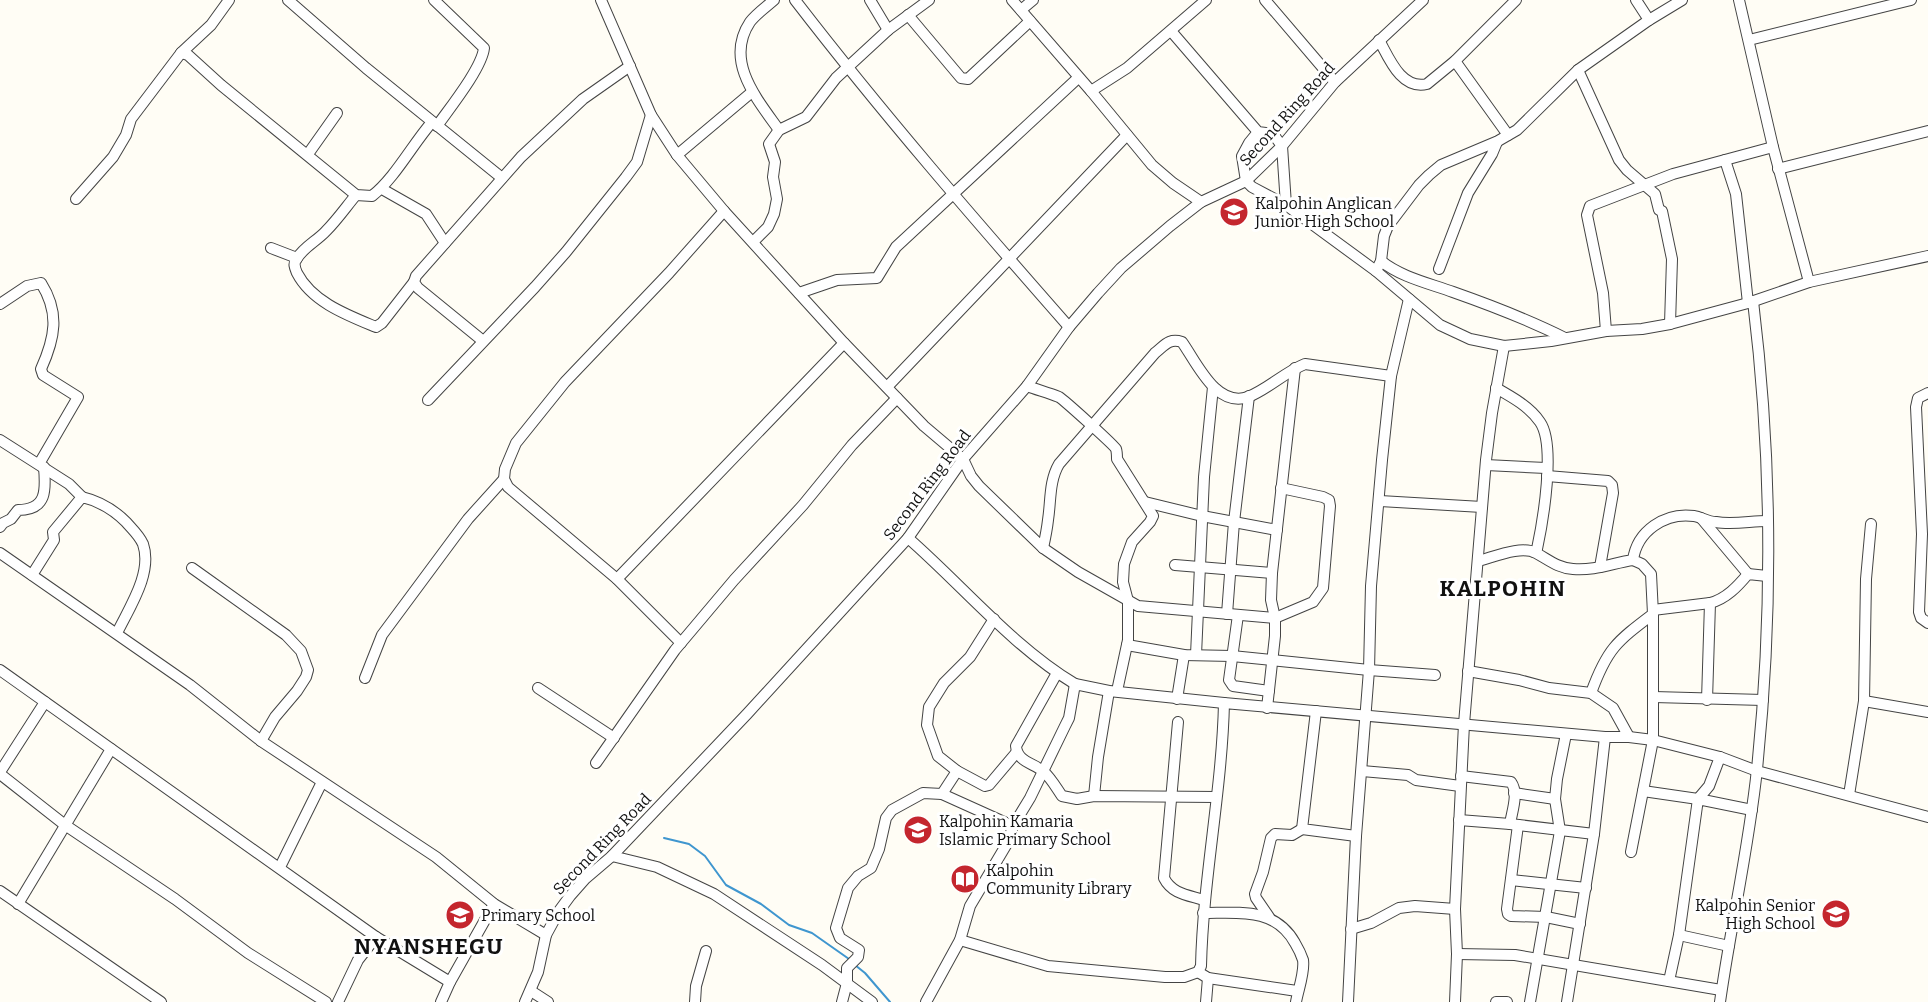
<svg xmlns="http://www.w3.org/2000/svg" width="1928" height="1002" font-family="Bitter,serif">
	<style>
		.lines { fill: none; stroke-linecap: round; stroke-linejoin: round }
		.stream { stroke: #3f96cf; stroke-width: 2 }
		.minor-casing { stroke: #444; stroke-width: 12 }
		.minor { stroke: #fff; stroke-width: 10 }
		.labels { text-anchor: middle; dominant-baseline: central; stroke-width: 6; stroke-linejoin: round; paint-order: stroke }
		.street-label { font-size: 16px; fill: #111; stroke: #fff }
		.poi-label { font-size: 16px; fill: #111; stroke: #fff; text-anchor: start }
		.district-label { font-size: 22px; font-weight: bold; letter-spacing: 1.5px; fill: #111; stroke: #fff }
	</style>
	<rect width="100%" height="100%" fill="#fffdf5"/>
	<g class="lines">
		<g class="stream">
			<polyline points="664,838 689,844 705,856 726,885 761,904 789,925 812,933 849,959"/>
			<polyline points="855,965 865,973 890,1002"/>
		</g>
		<g class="minor-casing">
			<g id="minor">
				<path d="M 229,0 L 211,25 L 181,53 L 188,55 L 221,85 L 356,195 L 372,196 C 395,178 412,145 432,122"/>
				<polyline points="288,0 366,68 502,178"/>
				<path d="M 434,0 L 484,48 C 482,68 449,109 437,126"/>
				<polyline points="601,0 651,115 677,155 724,211 844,343 924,426 963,459 971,476 979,486 1043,548 1078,572 1138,606 1275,618 1313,602 1323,588 1330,506 1329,500 1323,497 1281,488"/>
				<path d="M 774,0 C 766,7 756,14 750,22 C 724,61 757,99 779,130"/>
				<path d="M 795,0 C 882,113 975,220 1069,327"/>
				<polyline points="870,0 888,30"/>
				<polyline points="1012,0 1091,91 1152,165 1173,183 1201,202"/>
				<polyline points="1265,0 1335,82"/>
				<polyline points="1636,0 1649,20"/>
				<polyline points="1739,0 1773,147 1809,282"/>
				<polyline points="1021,10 1033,0"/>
				<polyline points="908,15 961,78 968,79 1030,21"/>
				<polyline points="1171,31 1258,132 1273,134 1282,146 1286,205"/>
				<path d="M 1379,40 C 1389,58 1401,90 1427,84 L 1455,61 L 1516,0"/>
				<polyline points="1749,40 1911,0"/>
				<polyline points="1455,61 1508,135"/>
				<polyline points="1578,70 1619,160 1627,170 1655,194 1659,210 1662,211 1672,259 1670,324"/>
				<polyline points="1091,91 1127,68 1206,0"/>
				<polyline points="1258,132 1249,143 1242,156 1246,181 1252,187 1286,205 1376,271 1440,325 1470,339 1504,346 1551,341 1606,331 1642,329 1670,324 1748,303 1809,282 1928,256"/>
				<polyline points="308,154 337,113"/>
				<polyline points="677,155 752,92"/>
				<polyline points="1725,160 1736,194 1748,303"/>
				<polyline points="1778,169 1928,131"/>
				<polyline points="382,189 426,214 445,243"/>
				<path d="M 356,195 C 346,207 337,220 326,231 C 317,241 302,248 296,260 C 293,264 295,268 297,273 C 312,302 347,315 376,327 L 382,323 L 414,282"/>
				<polyline points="76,199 113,157 126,135 131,119 181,53"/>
				<polyline points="753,242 768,227 774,214 777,199 773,177 775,162 769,144 779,130 806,117 836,78 888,30 929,0"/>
				<polyline points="271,248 297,258"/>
				<path d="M 1381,261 C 1401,277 1428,283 1453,292 C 1490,305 1529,320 1565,338"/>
				<polyline points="1439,269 1468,193 1492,154 1497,142"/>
				<polyline points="1376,271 1381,261 1384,236 1388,226 1419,185 1429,175 1441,165 1498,141 1517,130 1578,70 1649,20 1682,0"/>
				<polyline points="799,293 837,280 877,278 896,247 1078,78"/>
				<path d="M 0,304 L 27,286 L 41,283 C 60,313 55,338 41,369 L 43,375 L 78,397 L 39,464"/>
				<polyline points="1606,331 1603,293 1587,215 1590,206 1673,174 1773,147"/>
				<polyline points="483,341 418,288 414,282 416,276 521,157 583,99 630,66"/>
				<path d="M 1027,386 C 1038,390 1049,393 1059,397 C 1064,400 1114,445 1116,449 C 1117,452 1117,455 1117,459 L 1153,516 L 1150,522 L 1132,542 L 1124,564 L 1123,582 L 1128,601 L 1128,640 L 1117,691"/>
				<polyline points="887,387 1127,135"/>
				<path d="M 1496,388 C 1512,397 1530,407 1540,422 C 1556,445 1543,521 1537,549 L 1534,552"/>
				<polyline points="1928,393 1918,398 1916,407 1922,534 1919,612 1921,618 1928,623"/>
				<polyline points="428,400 535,287 566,252 626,177 637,162 651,115"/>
				<polyline points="0,440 69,484 82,497"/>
				<polyline points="1486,465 1546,468"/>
				<polyline points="1547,476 1608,481 1612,485 1613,493 1600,567"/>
				<polyline points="1380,501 1482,507"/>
				<polyline points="1145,502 1202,516 1277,530"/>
				<polyline points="1701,518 1748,574"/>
				<path d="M 0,527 L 3,523 L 11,519 L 18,510 C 47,510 46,490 44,467"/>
				<path d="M 908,538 C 963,586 1012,646 1075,684"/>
				<path d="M 1043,548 C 1045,539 1047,529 1048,520 C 1051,501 1049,481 1059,464 L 1155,353 C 1165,345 1169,338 1182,342 C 1197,363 1216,408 1248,397 C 1268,389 1285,372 1305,364 L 1391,376"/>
				<polyline points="0,553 190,685 261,741 436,857 494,904 546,935"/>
				<path d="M 1478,561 C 1494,557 1521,545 1536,553 C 1549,560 1558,568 1573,569 C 1594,571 1613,563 1633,560"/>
				<polyline points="1175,565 1272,573"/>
				<polyline points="192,568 286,635 301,651 308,670 306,677 297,691 275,717 261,741"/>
				<path d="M 32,575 L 54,540 L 53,532 L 82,497 C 99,501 113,509 126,522 C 132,529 139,535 143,544 C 153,573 129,608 117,633"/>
				<polyline points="617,579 844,343"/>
				<path d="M 1653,610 L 1710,603 C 1726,599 1738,586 1748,574 L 1767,576"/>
				<polyline points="1227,614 1234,522 1249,396"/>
				<polyline points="1238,615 1229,680 1233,686 1269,691"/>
				<polyline points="994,619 970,657 944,683 929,707 927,725 938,756 957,771 985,786 989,785 1016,753"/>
				<polyline points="681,643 617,579 508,487 504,479 505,469 516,443 565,382 669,273 724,211"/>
				<polyline points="1127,645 1184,655 1232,656 1369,670 1435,675"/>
				<polyline points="1196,655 1204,477 1213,387"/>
				<polyline points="0,670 376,937 450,982"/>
				<polyline points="1468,671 1519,680 1549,688 1591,693 1613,708 1629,737"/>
				<path d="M 1057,673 L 1016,746 C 1017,762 1034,763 1044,772 C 1051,778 1057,789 1062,796 L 1077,799 L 1094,796 L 1216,797"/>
				<polyline points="365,678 382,635 468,519 504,479"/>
				<polyline points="538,688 614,738"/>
				<path d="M 1591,693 C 1607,649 1616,642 1653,614 L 1651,574 L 1642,564 L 1633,560 C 1637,531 1665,512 1694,516 C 1701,517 1708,522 1716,522 C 1732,525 1751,521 1767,521"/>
				<polyline points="1654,697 1763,700"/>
				<polyline points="1177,699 1184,655"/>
				<polyline points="1707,700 1710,603"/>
				<polyline points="1864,701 1928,712"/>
				<polyline points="1267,708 1275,636 1275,618 1271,600 1272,573 1295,368"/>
				<polyline points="1316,711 1302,829 1356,836"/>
				<path d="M 1178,722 L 1164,878 C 1172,894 1188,895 1204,900"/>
				<polyline points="596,763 675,650 734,580 803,505 852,445 897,398"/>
				<polyline points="1362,771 1408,775 1416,780 1460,786"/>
				<polyline points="0,772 45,702"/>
				<polyline points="0,774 65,825 175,899 248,953 326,1002"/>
				<path d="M 1461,776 L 1511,782 C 1519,793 1512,811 1510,824"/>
				<polyline points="1643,791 1698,799 1709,786 1720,757"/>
				<polyline points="1514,793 1555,799"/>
				<polyline points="942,794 957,771"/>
				<polyline points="1849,795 1864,701 1866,579 1871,524"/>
				<polyline points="1094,796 1098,757 1109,691"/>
				<polyline points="1459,820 1510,824 1594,834"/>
				<polyline points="1518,825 1507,909 1508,914 1511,916 1546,917 1580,924"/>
				<polyline points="1631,852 1653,740 1653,614"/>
				<polyline points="612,856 657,867 714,894 822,965 872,1002"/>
				<polyline points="280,867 322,782"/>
				<polyline points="1511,880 1586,888"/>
				<polyline points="0,891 161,1002"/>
				<polyline points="18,904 111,749"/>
				<path d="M 1203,913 C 1239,913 1275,907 1295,943 C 1298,948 1301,954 1303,960 C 1305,972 1298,990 1296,1002"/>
				<polyline points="1269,917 1256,898 1255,894 1263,872 1271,838 1275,834 1292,835 1302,829"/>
				<polyline points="1351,929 1371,923 1399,908 1415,906 1455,909"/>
				<polyline points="1679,935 1729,946"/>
				<path d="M 960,940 L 1048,966 L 1165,977 L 1184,977 L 1198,972 L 1201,966 C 1203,878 1222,791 1224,703 L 1605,737 L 1629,737 L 1653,740 L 1720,757 L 1757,771 L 1928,817"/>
				<polyline points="1457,954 1515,955 1721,990"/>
				<polyline points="1198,972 1208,978 1297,991"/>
				<polyline points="1669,981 1679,935 1698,799 1752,810"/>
				<polyline points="531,991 548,1002"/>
				<polyline points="338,1002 358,960 376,937"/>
				<polyline points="441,1002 450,982 494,904"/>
				<polyline points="525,1002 538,972 546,935 559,911 570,896 585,879 612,856 747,714 908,538 963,459 1027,386 1069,327 1098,293 1121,268 1170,226 1201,202 1246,181 1282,146 1335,82 1423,0"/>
				<polyline points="695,1002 696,986 706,951"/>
				<polyline points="842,1002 847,983 847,968 858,957 859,950 840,938 836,928 848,888 858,876 871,868 879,849 886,818 892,810 923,793 942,794 1013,826"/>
				<polyline points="926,1002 960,940 970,906 1008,842 1013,826 1030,798 1065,726 1069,718 1075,684 1109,691 1224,703"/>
				<polyline points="1206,1002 1208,978"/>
				<polyline points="1348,1002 1356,836 1369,670 1371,586 1382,460 1391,376 1409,299"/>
				<polyline points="1455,1002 1457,954 1455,909 1464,724 1486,460 1492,413 1504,346"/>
				<polyline points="1496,1002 1507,1002"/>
				<polyline points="1530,1002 1560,831 1555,799 1557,779 1566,734"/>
				<polyline points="1567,1002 1594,834 1605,737"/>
				<path d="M 1720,1002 C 1731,924 1749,847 1757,769 C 1773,614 1772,456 1753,301"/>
			</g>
		</g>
		<use href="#minor" class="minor"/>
	</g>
	<defs>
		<g id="school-disc" transform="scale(1.5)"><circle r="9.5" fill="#c4262e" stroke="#fff"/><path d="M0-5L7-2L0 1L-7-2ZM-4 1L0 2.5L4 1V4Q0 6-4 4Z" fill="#fff"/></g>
		<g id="library-disc" transform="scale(1.5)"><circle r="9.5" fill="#c4262e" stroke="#fff"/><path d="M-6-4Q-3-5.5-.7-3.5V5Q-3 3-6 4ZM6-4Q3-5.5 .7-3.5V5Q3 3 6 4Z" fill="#fff"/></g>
	</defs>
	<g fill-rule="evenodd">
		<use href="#school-disc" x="1234" y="212"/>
		<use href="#school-disc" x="918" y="830"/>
		<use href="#library-disc" x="965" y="879"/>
		<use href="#school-disc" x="1836" y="914"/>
		<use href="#school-disc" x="460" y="915"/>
	</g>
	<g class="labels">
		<g class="street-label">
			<text transform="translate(1287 114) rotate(-48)">Second Ring Road</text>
			<text transform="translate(927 485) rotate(-53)">Second Ring Road</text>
			<text transform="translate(602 844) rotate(-46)">Second Ring Road</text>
		</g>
		<g class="poi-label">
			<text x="1255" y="203">Kalpohin Anglican<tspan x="1255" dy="18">Junior High School</tspan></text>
			<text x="939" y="821">Kalpohin Kamaria<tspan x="939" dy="18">Islamic Primary School</tspan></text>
			<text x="986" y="870">Kalpohin<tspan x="986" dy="18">Community Library</tspan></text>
			<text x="1815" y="905" text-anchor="end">Kalpohin Senior<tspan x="1815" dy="18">High School</tspan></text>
			<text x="481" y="915">Primary School</text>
		</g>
		<g class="district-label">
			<text x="1503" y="588">KALPOHIN</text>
			<text x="429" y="946">NYANSHEGU</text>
		</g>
	</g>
</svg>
